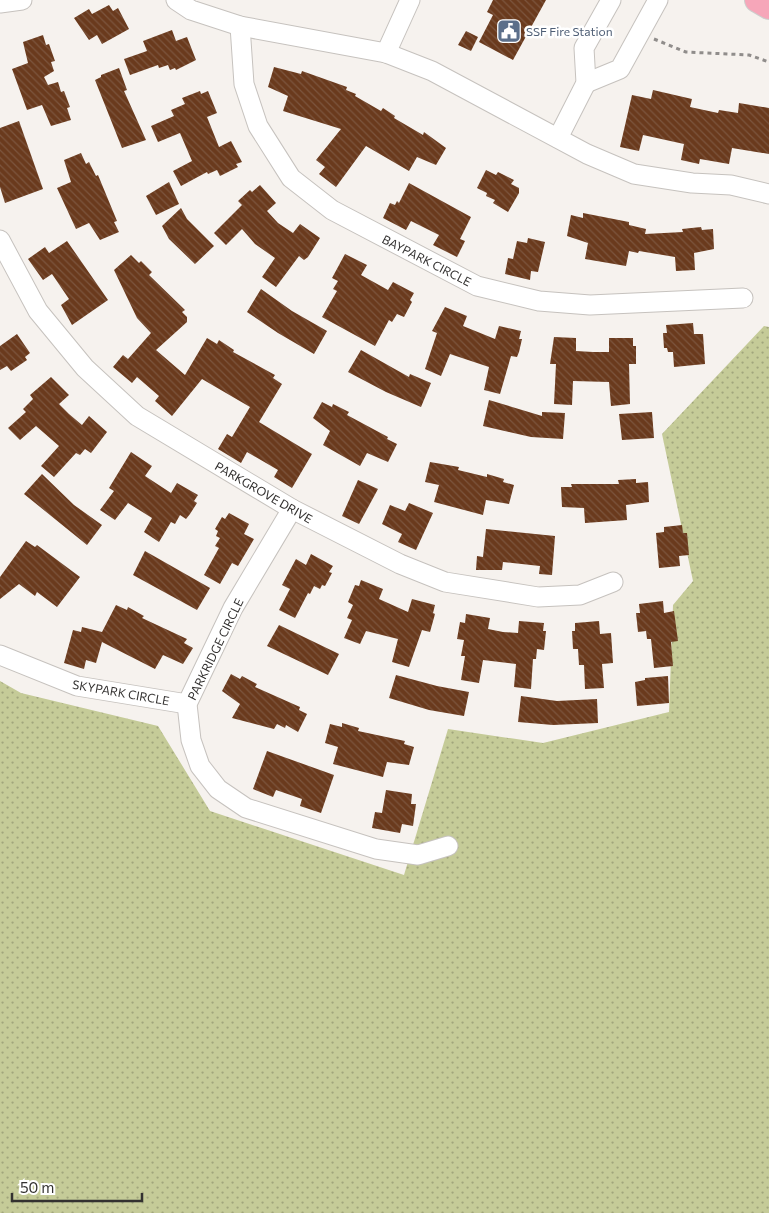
<svg xmlns="http://www.w3.org/2000/svg" width="769" height="1213" font-family="Commissioner,sans-serif">
	<style>
		.grass { fill: url(#grass-dots) }
		.building { fill: url(#building-back-hatch) }
		.lines { fill: none; stroke-linecap: round; stroke-linejoin: round }
		.minor-casing { stroke: #c6c2be; stroke-width: 21 }
		.major-casing { stroke: #cececd; stroke-width: 26 }
		.path { stroke: #908d8b; stroke-width: 3; stroke-dasharray: 4 4; stroke-linecap: butt }
		.minor { stroke: #fff; stroke-width: 19 }
		.major { stroke: #f6a6b9; stroke-width: 24 }
		.labels { text-anchor: middle; dominant-baseline: central; stroke-width: 5; stroke-linejoin: round; paint-order: stroke }
		.service-label { font-size: 12px; fill: #4e5e75; stroke: #fff; text-anchor: start }
		.street-label { font-size: 12px; fill: #333130; stroke: #fff }
	</style>
	<defs>
		<pattern id="grass-dots" width="8" height="8" patternUnits="userSpaceOnUse" patternTransform="scale(1.25)"><rect width="8" height="8" fill="#c5cb98"/><path d="M2 2h.1M6 6h.1" fill="none" stroke="#a1a57c" stroke-width="1.8" stroke-linecap="round"/></pattern>
		<pattern id="building-back-hatch" width="6" height="6" patternUnits="userSpaceOnUse" patternTransform="scale(1.25)"><rect width="6" height="6" fill="#6a3a1d"/><path d="M-1 5l2 2M0 0l6 6M5-1l2 2" fill="none" stroke="#7c553e"/></pattern>
	</defs>
	<rect width="100%" height="100%" fill="#f6f2ee"/>
	<polygon class="grass" points="764,326 769,327 769,1213 0,1213 0,681 21,693 158,726 210,811 404,875 448,729 543,743 669,712 673,605 693,581 662,434"/>
	<g class="building">
		<polygon points="493,0 546,0 513,60 479,42 493,15 487,12"/>
		<polygon points="109,5 113,11 118,8 129,29 102,44 97,35 89,40 74,18 89,9 92,14"/>
		<polygon points="172,30 176,41 187,37 196,60 176,70 175,68 170,70 168,65 159,68 158,65 130,75 124,59 147,51 143,41"/>
		<polygon points="466,31 478,37 471,51 458,45"/>
		<polygon points="43,35 46,45 49,44 55,61 51,62 54,71 44,77 48,85 58,82 61,92 64,91 70,107 67,108 71,120 51,126 42,105 27,110 12,69 28,63 23,42"/>
		<polygon points="274,67 301,74 302,71 347,87 346,90 356,94 355,96 381,111 383,108 395,116 394,118 423,135 424,132 446,148 436,165 417,157 409,171 366,146 336,187 319,174 325,167 316,160 341,129 283,111 288,96 268,87"/>
		<polygon points="119,68 127,90 124,91 146,140 122,148 95,80 101,77 101,75"/>
		<polygon points="653,90 692,99 690,107 718,113 719,110 738,113 739,103 769,108 769,154 732,148 729,164 700,159 699,164 681,160 684,144 643,135 639,151 620,147 632,95 651,99"/>
		<polygon points="200,91 201,94 208,91 217,113 207,117 219,147 231,141 242,162 236,164 238,167 220,176 217,170 208,174 207,172 181,186 173,171 192,161 180,133 158,142 151,126 174,116 171,110 185,104 182,98"/>
		<polygon points="19,121 43,189 5,203 0,187 0,128"/>
		<polygon points="81,153 86,164 89,162 96,176 98,175 117,221 114,222 119,232 100,240 89,223 76,229 57,188 71,182 64,160"/>
		<polygon points="486,170 496,175 498,172 514,180 511,184 519,188 519,193 508,212 493,203 495,200 486,196 487,193 477,188"/>
		<polygon points="169,182 179,204 156,215 146,196"/>
		<polygon points="409,183 471,217 460,239 465,241 457,257 433,245 439,235 411,221 406,230 383,218 390,203 395,205 397,201 399,203"/>
		<polygon points="260,185 276,203 267,211 278,223 293,233 300,224 320,238 308,257 304,260 299,256 276,287 262,277 275,258 255,244 242,229 226,245 214,233 242,205 238,201 250,190 252,192"/>
		<polygon points="181,208 187,219 214,246 195,264 169,239 162,226"/>
		<polygon points="583,213 629,222 629,225 646,229 645,234 683,232 682,229 701,227 702,230 713,229 714,249 694,253 695,270 676,271 675,257 639,251 638,253 629,251 626,266 585,259 588,243 567,236 571,215 583,218"/>
		<polygon points="528,238 545,242 538,272 531,271 530,280 505,274 508,258 513,259 517,241 527,243"/>
		<polygon points="67,241 108,300 72,325 61,305 69,299 52,274 43,280 28,259 45,247 49,253"/>
		<polygon points="345,254 367,265 361,275 388,290 393,282 414,293 410,300 412,302 404,317 397,314 392,322 389,320 375,346 322,317 337,291 333,289 338,281 332,278"/>
		<polygon points="131,255 139,263 141,261 152,272 149,275 185,310 182,312 187,317 187,322 156,350 185,375 207,338 217,344 219,340 234,350 233,352 275,375 273,378 282,384 259,422 312,454 292,488 274,477 278,470 247,452 241,463 218,449 227,434 232,437 250,407 202,379 172,416 155,401 159,396 137,377 132,383 113,367 123,355 128,359 151,333 137,318 114,270"/>
		<polygon points="261,289 292,311 327,331 314,354 278,333 247,312"/>
		<polygon points="445,307 467,316 463,326 495,339 499,326 521,331 519,339 522,339 519,352 517,357 511,356 500,394 484,390 489,367 450,354 441,376 425,369 437,333 432,331"/>
		<polygon points="693,323 694,334 703,334 705,364 674,367 673,352 668,352 667,348 664,348 663,333 667,333 666,325"/>
		<polygon points="17,334 30,353 25,357 27,360 11,371 7,366 0,370 0,346"/>
		<polygon points="554,337 576,338 576,351 593,352 609,352 609,338 633,338 633,346 636,346 636,364 629,364 630,404 611,406 609,382 573,381 572,405 554,404 556,364 550,364"/>
		<polygon points="361,350 409,377 410,374 431,383 421,407 386,392 348,372"/>
		<polygon points="51,377 69,395 59,404 69,414 82,425 89,416 107,432 91,453 85,449 80,455 76,453 54,477 41,466 59,446 36,426 20,440 8,428 26,412 23,409 33,399 30,395"/>
		<polygon points="489,400 542,416 542,412 565,413 563,439 531,437 483,426"/>
		<polygon points="322,402 332,407 333,404 349,412 347,415 388,437 387,439 397,444 388,462 367,453 360,466 323,445 330,431 313,418"/>
		<polygon points="652,412 654,438 622,440 619,414"/>
		<polygon points="131,452 152,466 145,476 171,493 177,483 198,495 194,501 197,503 190,514 186,519 180,515 175,524 171,522 159,542 144,532 152,518 128,503 115,520 100,510 114,491 109,488"/>
		<polygon points="430,462 459,467 458,470 487,477 487,474 504,479 503,482 514,485 509,504 486,500 483,515 434,502 439,485 425,482"/>
		<polygon points="42,474 74,505 102,525 87,545 24,494"/>
		<polygon points="636,479 636,483 648,482 649,502 626,505 627,520 585,523 584,508 562,507 561,487 572,487 571,484 619,484 618,480"/>
		<polygon points="358,480 378,489 359,524 342,516"/>
		<polygon points="409,503 433,513 416,550 398,542 402,534 382,524 390,505 405,511"/>
		<polygon points="229,513 249,524 244,534 254,539 238,566 232,563 220,584 204,575 219,548 215,546 220,538 216,536 218,531 215,529 222,517 225,519"/>
		<polygon points="682,525 683,533 687,533 689,555 679,556 680,566 659,568 656,533 664,532 664,527"/>
		<polygon points="486,529 555,536 552,575 539,574 540,566 503,562 502,570 476,570 477,556 483,557"/>
		<polygon points="26,541 35,547 37,545 80,577 57,607 37,592 35,596 19,584 0,599 0,577"/>
		<polygon points="145,551 210,588 197,610 133,575"/>
		<polygon points="311,554 333,566 329,572 332,573 325,586 322,585 320,589 314,586 310,594 308,593 295,618 279,610 290,589 282,585 296,559 306,565"/>
		<polygon points="361,580 383,589 379,599 408,612 412,599 435,605 433,613 435,614 430,632 422,630 409,667 392,662 398,639 366,631 360,644 344,638 352,620 347,618 353,605 348,602 355,585 359,586"/>
		<polygon points="663,601 664,613 674,611 678,641 671,642 673,666 654,668 651,639 647,639 646,631 638,632 636,613 640,613 639,604"/>
		<polygon points="116,605 127,610 128,607 144,616 142,618 187,639 184,643 193,648 183,664 163,655 155,669 102,642 96,663 86,660 84,669 64,663 73,630 81,632 82,627 102,632"/>
		<polygon points="466,614 490,618 488,629 503,632 518,633 519,621 544,623 543,631 546,631 544,650 537,649 536,659 533,659 531,689 514,687 516,664 483,660 479,683 461,680 465,656 461,656 464,640 457,639 460,622 465,623"/>
		<polygon points="599,621 600,634 611,633 613,663 602,664 604,688 585,689 584,665 579,665 578,649 573,649 572,631 575,631 575,623"/>
		<polygon points="279,625 339,654 328,675 267,646"/>
		<polygon points="231,674 240,679 242,676 257,684 255,687 300,707 299,710 307,714 298,732 286,725 285,728 277,724 274,729 232,718 240,704 222,691"/>
		<polygon points="396,675 437,686 469,692 464,716 429,710 389,698"/>
		<polygon points="668,676 669,703 637,706 635,682 645,680 645,678"/>
		<polygon points="521,696 557,701 597,699 598,723 553,725 518,722"/>
		<polygon points="342,723 359,728 358,731 405,741 404,744 414,747 409,765 387,762 383,777 333,764 338,747 325,743 330,724 342,727"/>
		<polygon points="267,751 334,775 321,813 300,806 302,799 276,790 273,797 253,789"/>
		<polygon points="386,790 412,794 411,804 416,804 413,826 402,824 400,833 372,828 375,812 382,813"/>
	</g>
	<g class="lines">
		<g class="minor-casing">
			<g id="minor">
				<polyline points="176,0 191,10 240,26 386,53 432,71 587,154 634,174 692,183 731,185 769,194"/>
				<polyline points="0,3 22,0"/>
				<polyline points="240,26 244,84 258,126 291,178 332,210 477,286 539,301 590,305 743,298"/>
				<polyline points="386,53 410,0"/>
				<polyline points="586,83 620,69 658,0"/>
				<polyline points="558,138 586,83 584,48 611,0"/>
				<polyline points="0,240 38,311 85,368 137,416 292,509 400,564 445,582 538,597 580,595 613,582"/>
				<polyline points="292,509 233,608 187,704 191,740 200,766 218,789 246,808 376,849 418,855 448,846"/>
				<polyline points="0,655 77,686 187,704"/>
			</g>
		</g>
		<g class="major-casing">
			<polyline id="major" points="757,0 769,7"/>
		</g>
		<polyline class="path" points="654,39 686,52 749,55 769,62"/>
		<use href="#minor" class="minor"/>
		<use href="#major" class="major"/>
	</g>
	<defs>
		<g id="civic-square" transform="scale(1.25)"><rect x="-9" y="-9" width="18" height="18" rx="4" fill="#5c6f8a" stroke="#fff"/><path d="M-.6-6.5H3V-4.5H.6V-3L4-1V1h2V6H-6V1h2V-1L-.6-3ZM-1.2 2.5V6h2.4V2.5Z" fill="#fff"/></g>
	</defs>
	<g fill-rule="evenodd">
		<use href="#civic-square" x="509" y="31"/>
	</g>
	<g class="labels">
		<g class="service-label">
			<text x="526" y="31">SSF Fire Station</text>
		</g>
		<g class="street-label">
			<text transform="translate(427 260) rotate(27)">BAYPARK CIRCLE</text>
			<text transform="translate(264 492) rotate(30)">PARKGROVE DRIVE</text>
			<text transform="translate(215 649) rotate(-64)">PARKRIDGE CIRCLE</text>
			<text transform="translate(121 692) rotate(10)">SKYPARK CIRCLE</text>
		</g>
	</g>
	<path d="M12 1193v8h130v-8" fill="none" stroke="#333130" stroke-width="2.5"/>
	<text x="20" y="1193" font-size="15" fill="#333130" stroke="#ffffff" stroke-width="4" paint-order="stroke">50 m</text>
</svg>
